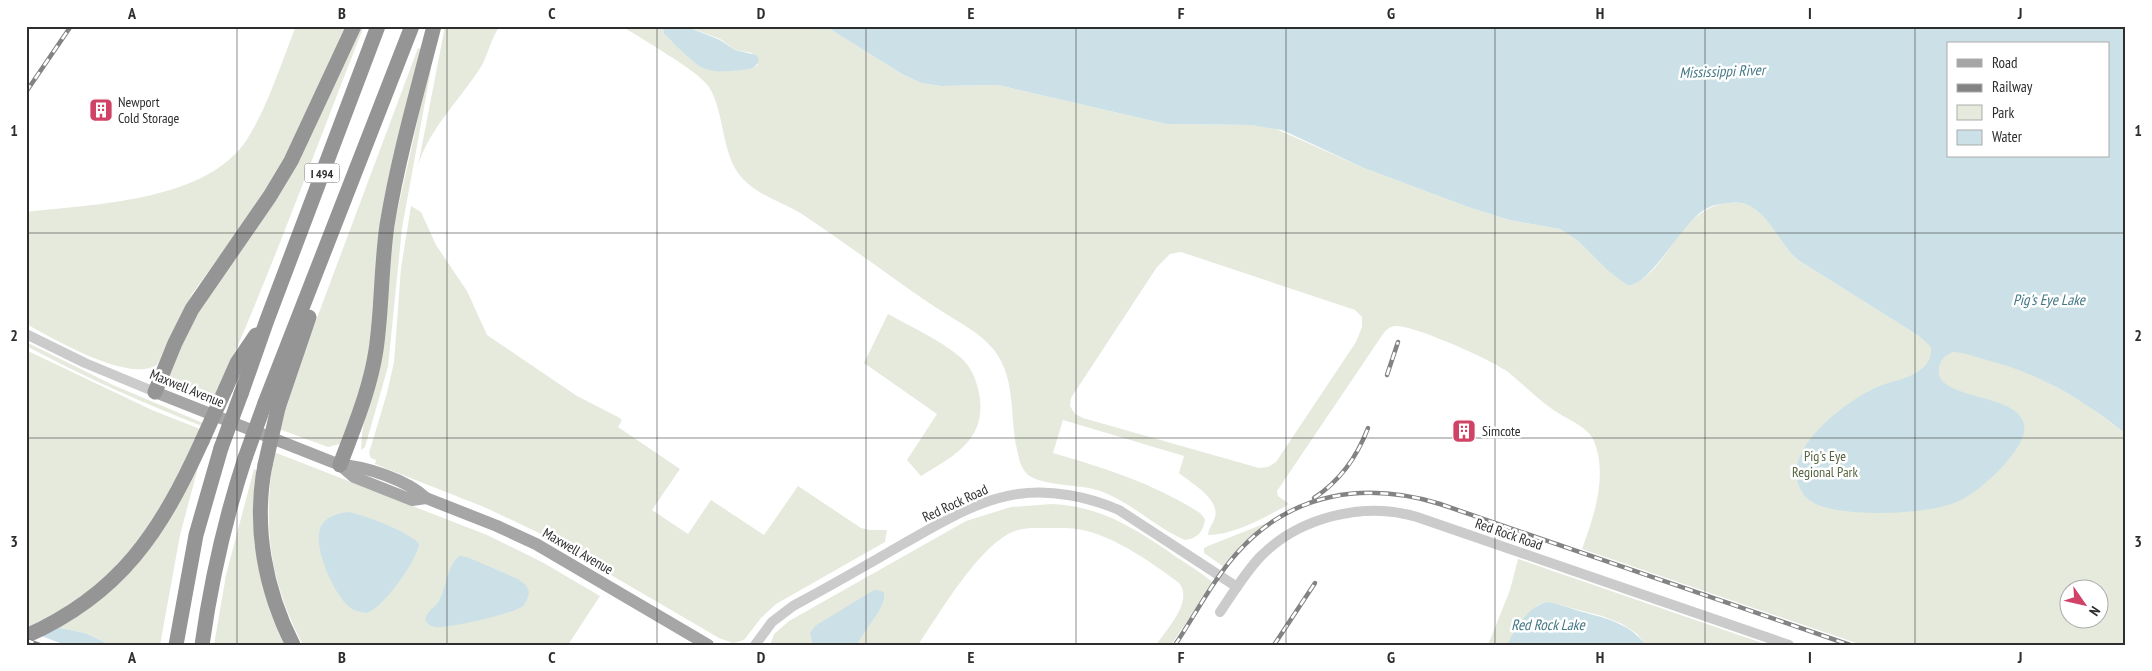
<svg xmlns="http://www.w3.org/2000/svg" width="2152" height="671" font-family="'PT Sans Narrow',sans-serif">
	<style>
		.green { fill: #e6eadd; fill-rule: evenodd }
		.water { fill: #cbe1e7; fill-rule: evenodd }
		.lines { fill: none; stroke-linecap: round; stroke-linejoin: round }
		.minor { stroke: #cbcbcb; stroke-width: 10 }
		.major { stroke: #a6a6a6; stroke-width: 12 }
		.highway { stroke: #959595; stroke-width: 15 }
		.rail-casing { stroke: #838383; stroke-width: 4.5 }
		.rail { stroke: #fff; stroke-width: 2.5; stroke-dasharray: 8; stroke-linecap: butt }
		.highway-bridge { stroke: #959595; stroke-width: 15 }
		.grid { fill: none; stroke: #2e2e2e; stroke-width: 1; stroke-opacity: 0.55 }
		.labels { text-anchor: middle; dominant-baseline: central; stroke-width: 5; stroke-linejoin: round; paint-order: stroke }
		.shield { fill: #fff; stroke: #6d6d6d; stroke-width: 1 }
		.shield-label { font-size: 12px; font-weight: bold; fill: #2e2e2e }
		.poi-label { font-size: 14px; fill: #2e2e2e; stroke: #fff; text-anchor: start }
		.street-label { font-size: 14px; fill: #2e2e2e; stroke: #fff }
		.park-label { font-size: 14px; fill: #576440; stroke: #fff }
		.water-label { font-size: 15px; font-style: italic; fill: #457886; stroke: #fff }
		.neatline { fill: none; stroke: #2e2e2e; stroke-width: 2 }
		.grid-label { font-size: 16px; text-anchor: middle; font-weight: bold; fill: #2e2e2e }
	</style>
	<rect width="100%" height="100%" fill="#fff"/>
	<g class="green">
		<path d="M 296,26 L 348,26 L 300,132 L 268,189 L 192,294 L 157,365 C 128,383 54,339 26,324 L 26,212 C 93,204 199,202 243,145 C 265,115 282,61 296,26 Z"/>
		<path d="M 359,26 L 364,26 C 314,152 269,279 213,402 L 178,389 L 171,383 L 170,375 L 187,331 Z"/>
		<path d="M 445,26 L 500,26 C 491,38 489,52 482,65 C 462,98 429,128 418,166 Z"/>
		<path d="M 622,26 L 663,26 L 664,34 C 690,58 696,74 735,70 C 743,69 751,70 758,65 L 752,53 L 735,50 L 720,39 L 685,26 L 825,26 L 902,74 L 921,83 L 941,86 L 998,85 L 1166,124 L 1252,125 L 1274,128 L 1364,168 L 1468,207 L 1509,220 L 1560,229 L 1577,240 L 1608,271 L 1627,285 C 1667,279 1676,208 1728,203 C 1736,202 1743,202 1750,206 C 1774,219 1779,244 1798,260 L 1919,336 L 1945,347 L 2016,367 L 2037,376 L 2083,402 L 2126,434 L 2126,645 L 1862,645 L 1582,549 C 1594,516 1608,476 1594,441 C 1588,426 1564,418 1552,409 C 1536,398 1523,384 1508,372 C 1492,360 1414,325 1395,326 C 1389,327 1386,330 1383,334 L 1277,491 L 1278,496 L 1289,504 C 1268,516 1234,535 1208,535 C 1208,529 1213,524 1215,517 C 1220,499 1191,483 1179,473 L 1184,456 L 1063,420 L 1053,453 C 1105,468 1155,484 1200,513 L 1205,519 C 1204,531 1197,539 1185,540 C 1154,527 1131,501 1097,490 C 1078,484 1038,486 1026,473 C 1020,466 1019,458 1017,450 C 1008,408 1019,368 981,337 C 965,324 946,315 929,303 C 887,274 845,243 802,214 C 782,202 759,196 743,179 C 720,154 726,115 709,87 C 700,72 640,38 622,26 ZM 1181,252 L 1355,310 L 1362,317 L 1362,327 L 1356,342 L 1276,462 L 1268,467 L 1259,468 L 1083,418 L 1075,414 L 1070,406 L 1071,398 L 1157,267 L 1170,254 ZM 2070,588 L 2100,588 L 2100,618 L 2070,618 Z"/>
		<polygon points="418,48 423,50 373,302 369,354 363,383 340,444 328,447 279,429 314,326"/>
		<polygon points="429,69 431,69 402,228 388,367 365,447 361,450 362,433 366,412 392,235"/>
		<polygon points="411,206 421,212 436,245 467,291 487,335 577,396 618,417 622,420 618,427 680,469 652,510 688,534 711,500 764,535 798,486 861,528 869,530 887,530 885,542 776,604 761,618 744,640 733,643 719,638 539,533 484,507 375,464 376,460 371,458 369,453 387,393 394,362 401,268"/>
		<path d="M 888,314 C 911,327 939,339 960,357 C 971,366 976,379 979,393 C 988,439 954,456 921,476 L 907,460 L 937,414 L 864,363 Z"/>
		<path d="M 26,342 L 113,385 L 203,423 L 202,426 C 142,403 83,376 26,346 Z"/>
		<polygon points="26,350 152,410 200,429 178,480 131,554 87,592 59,611 26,628"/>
		<path d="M 274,452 L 487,535 L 542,562 L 600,596 L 568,645 L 303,645 C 268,578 263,525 274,452 Z"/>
		<polygon points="199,464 180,535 160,645 111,645 85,633 56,627 99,598"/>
		<polygon points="254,469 258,471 262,584 271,614 284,645 214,645 226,575"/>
		<path d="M 1051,504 C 1098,506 1127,524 1165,549 C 1180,560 1196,569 1210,580 L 1213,583 L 1171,645 L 1156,645 C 1166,630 1194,601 1179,583 C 1154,564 1118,539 1087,531 C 1073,527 1059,528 1045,528 C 1033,528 1020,527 1008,534 C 974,554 941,611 918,645 L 770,645 L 774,634 L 789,621 L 966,521 L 1011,507 Z"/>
		<polygon points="1266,523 1243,543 1224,567 1204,553 1204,548 1208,546"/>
		<polygon points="1518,559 1768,645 1646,645 1637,634 1622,624 1602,616 1548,602 1538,605 1532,610 1519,624 1507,645 1488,645 1510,590"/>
	</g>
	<g class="water">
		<path d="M 663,26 L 685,26 L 720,40 L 735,50 L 756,55 L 759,59 C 757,69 750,69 741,70 C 730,71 717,73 706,69 C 693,65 675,44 664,34 Z"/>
		<path d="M 825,26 L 2126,26 L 2126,434 C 2080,398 2040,373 1983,359 C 1973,356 1963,352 1953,352 C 1945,355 1940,360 1939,368 C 1932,405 2042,389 2022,439 C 2013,460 1981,490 1961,500 C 1953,504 1945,506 1936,508 C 1909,513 1881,514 1853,512 C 1837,510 1811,508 1802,492 C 1777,452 1844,403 1875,388 C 1889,381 1908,380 1920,370 C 1928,365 1932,356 1931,347 L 1919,336 L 1798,260 C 1779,244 1773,219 1750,206 C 1743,202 1736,202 1728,203 C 1720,204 1712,205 1706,209 C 1682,221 1651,287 1627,285 L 1608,271 L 1577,240 L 1560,229 L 1509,220 L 1468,207 L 1364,168 L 1282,130 L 1251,125 L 1166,124 L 998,85 L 941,86 L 921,83 L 902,74 ZM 1948,44 L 2108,44 L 2108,156 L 1948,156 Z"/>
		<path d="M 348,512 C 362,514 412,533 419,544 C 417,561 383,608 367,613 C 361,612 356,611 352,609 C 335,598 313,548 320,529 C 323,518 337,513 348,512 Z"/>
		<path d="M 459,556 L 467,557 L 518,579 L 526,585 L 529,592 C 528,597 527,602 523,606 C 513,614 447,629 435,627 C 430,626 428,624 425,620 C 427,610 434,609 439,601 C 447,587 446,567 459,556 Z"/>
		<polygon points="874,590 878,590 884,592 884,600 879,611 856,645 813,644 810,633 815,626"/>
		<path d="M 1549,602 C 1558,604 1567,607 1576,610 C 1603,618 1627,621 1646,645 L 1507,645 C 1515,629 1529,604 1549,602 Z"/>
		<polygon points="56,627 85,633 111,645 65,645 39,635"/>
	</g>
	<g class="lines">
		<g class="minor">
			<polyline points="26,334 85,363 155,392"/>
			<path d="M 1220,612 C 1233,593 1245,573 1260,557 C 1299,517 1364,501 1417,517 L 1789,645"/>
			<path d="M 755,645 L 772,622 L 793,606 C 830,586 867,565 903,544 C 939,524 976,500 1018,494 C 1051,489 1089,497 1119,510 L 1237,587"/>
		</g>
		<g class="major">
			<polyline points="155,392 340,465 354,477 412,500 426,498"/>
			<path d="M 340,465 C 365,466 407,480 426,498 L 497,526 L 536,544 L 708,645"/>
		</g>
		<g class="highway">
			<polyline points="226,388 237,363 256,335"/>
			<polyline points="155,392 175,343 192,309 270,196 291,161 354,26"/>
			<polyline points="241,394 267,320 378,26"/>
			<polyline points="265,403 412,26"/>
			<polyline points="278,408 309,317"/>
			<path d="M 265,465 C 253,526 265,590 293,645"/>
			<path d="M 340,465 C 354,427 370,390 376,350 C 382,309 381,267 387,225 C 398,158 417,92 434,26"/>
			<path d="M 26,636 C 121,594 161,531 202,441"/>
			<polyline points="176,645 196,535 221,448"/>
			<path d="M 202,645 C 211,581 225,519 245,458"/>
		</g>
		<g class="rail-casing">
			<g id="rail">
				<polyline points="26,92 71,26"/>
				<polyline points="1387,375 1398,342"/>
				<path d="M 1314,498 C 1340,481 1357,457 1368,428"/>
				<polyline points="26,640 40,645"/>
				<path d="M 1175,645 C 1195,615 1213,580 1237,553 C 1291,492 1365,481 1440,504 L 1850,645"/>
				<polyline points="1274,645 1315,583"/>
			</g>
		</g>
		<use href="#rail" class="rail"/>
		<g class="highway-bridge">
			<polyline points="202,441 226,388"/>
			<polyline points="221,448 241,394"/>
			<polyline points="245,458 265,403"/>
			<polyline points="265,465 278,408"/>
		</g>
	</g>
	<path class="grid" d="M 237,26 L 237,645M 447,26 L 447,645M 657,26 L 657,645M 866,26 L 866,645M 1076,26 L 1076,645M 1286,26 L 1286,645M 1495,26 L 1495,645M 1705,26 L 1705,645M 1915,26 L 1915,645M 26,233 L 2126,233M 26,438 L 2126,438"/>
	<defs>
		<g id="building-square" transform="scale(1.25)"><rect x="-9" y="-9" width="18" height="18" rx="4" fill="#d14366" stroke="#fff"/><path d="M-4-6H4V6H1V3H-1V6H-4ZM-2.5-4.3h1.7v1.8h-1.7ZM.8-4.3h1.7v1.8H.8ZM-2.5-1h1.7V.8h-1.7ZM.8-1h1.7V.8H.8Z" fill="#fff"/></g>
	</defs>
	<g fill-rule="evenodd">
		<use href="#building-square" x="101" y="110"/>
		<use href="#building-square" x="1464" y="431"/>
	</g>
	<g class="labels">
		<rect class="shield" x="304.5" y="163.5" width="35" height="19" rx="4"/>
		<g class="shield-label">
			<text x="322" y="173">I 494</text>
		</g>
		<g class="poi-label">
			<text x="118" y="102">Newport<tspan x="118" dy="16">Cold Storage</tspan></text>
			<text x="1482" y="431">Simcote</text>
		</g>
		<g class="street-label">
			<text transform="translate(187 388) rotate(22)">Maxwell Avenue</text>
			<text transform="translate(955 503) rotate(-25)">Red Rock Road</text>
			<text transform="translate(1509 534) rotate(19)">Red Rock Road</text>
			<text transform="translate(578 551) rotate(30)">Maxwell Avenue</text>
		</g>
		<g class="park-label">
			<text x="1825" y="456">Pig's Eye<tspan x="1825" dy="16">Regional Park</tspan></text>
		</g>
		<g class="water-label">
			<text transform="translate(1722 71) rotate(-2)">Mississippi River</text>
			<text x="2049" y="299">Pig's Eye Lake</text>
			<text x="1548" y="624">Red Rock Lake</text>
		</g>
	</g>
	<rect width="2152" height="671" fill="none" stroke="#ffffff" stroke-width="55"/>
	<rect x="1947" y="42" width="162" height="115" fill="#ffffff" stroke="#ababab"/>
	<rect x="1957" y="59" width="25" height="8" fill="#a6a6a6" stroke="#ababab"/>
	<text x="1992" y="68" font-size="15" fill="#2e2e2e">Road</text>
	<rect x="1957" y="84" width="25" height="8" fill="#838383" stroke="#ababab"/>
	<text x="1992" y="92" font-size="15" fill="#2e2e2e">Railway</text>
	<rect x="1957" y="105" width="25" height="15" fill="#e6eadd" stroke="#ababab"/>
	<text x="1992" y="118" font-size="15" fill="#2e2e2e">Park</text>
	<rect x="1957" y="130" width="25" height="15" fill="#cbe1e7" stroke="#ababab"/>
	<text x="1992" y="142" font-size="15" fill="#2e2e2e">Water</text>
	<g transform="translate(2084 604) rotate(124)"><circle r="24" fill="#ffffff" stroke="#ababab"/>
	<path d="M0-4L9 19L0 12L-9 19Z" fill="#d14366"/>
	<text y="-8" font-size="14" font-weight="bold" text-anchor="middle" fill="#2e2e2e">N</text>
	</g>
	<rect x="28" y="28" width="2096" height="616" class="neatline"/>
	<g class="grid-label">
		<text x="132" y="19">A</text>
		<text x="342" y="19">B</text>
		<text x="552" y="19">C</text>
		<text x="761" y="19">D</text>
		<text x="971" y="19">E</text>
		<text x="1181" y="19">F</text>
		<text x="1391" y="19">G</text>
		<text x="1600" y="19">H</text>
		<text x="1810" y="19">I</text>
		<text x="2020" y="19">J</text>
		<text x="14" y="136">1</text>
		<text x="2138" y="136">1</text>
		<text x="14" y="341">2</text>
		<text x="2138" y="341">2</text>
		<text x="14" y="547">3</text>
		<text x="2138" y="547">3</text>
		<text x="132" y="663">A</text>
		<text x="342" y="663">B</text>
		<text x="552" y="663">C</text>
		<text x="761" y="663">D</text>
		<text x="971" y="663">E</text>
		<text x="1181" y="663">F</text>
		<text x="1391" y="663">G</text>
		<text x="1600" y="663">H</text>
		<text x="1810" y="663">I</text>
		<text x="2020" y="663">J</text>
	</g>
</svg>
